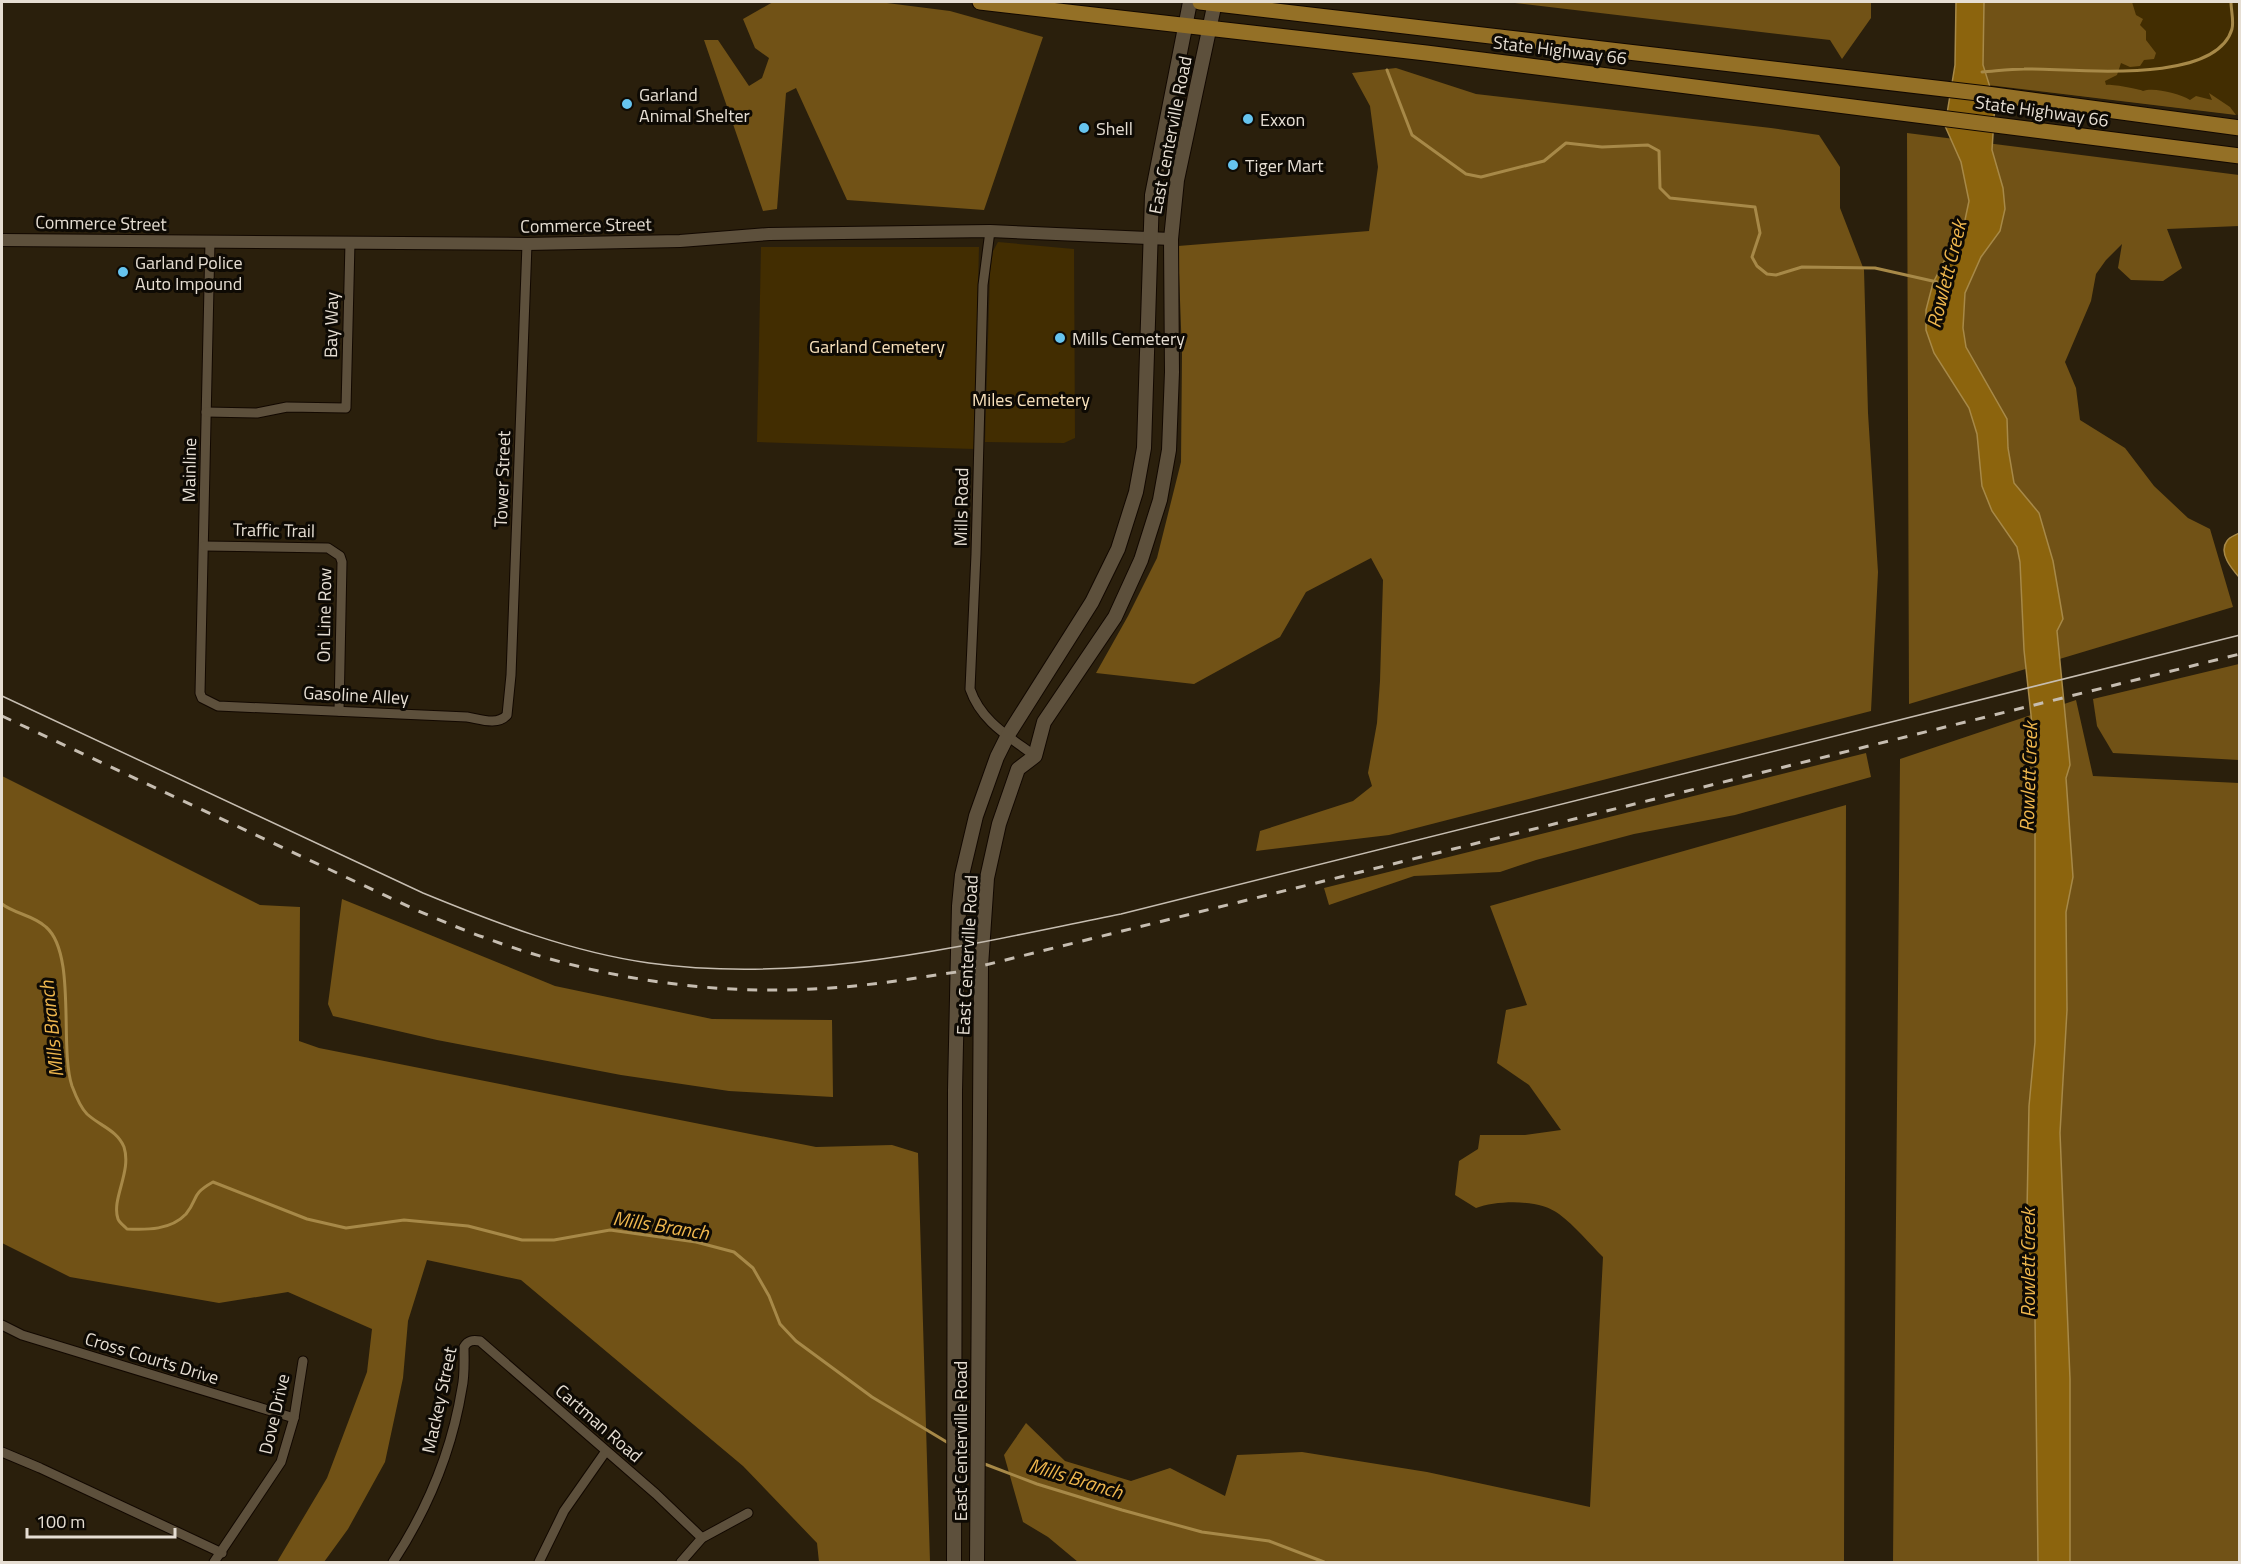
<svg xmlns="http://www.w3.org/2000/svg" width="2241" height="1564" font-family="'Titillium Web',sans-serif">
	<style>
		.green { fill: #422d01 }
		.forest { fill: #715216 }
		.water { fill: #8c640d; stroke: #a78948; stroke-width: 1.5 }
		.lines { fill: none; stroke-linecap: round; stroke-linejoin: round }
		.stream { stroke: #a78948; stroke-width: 3 }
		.minor-casing { stroke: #120800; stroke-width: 11 }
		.tertiary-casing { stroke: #120800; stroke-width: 14 }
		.secondary-casing { stroke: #120800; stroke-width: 16 }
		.primary-casing { stroke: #120800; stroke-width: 17 }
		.minor { stroke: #5d503c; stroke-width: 9 }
		.tertiary { stroke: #5d503c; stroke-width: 12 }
		.secondary { stroke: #5d503c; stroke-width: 14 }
		.primary { stroke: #947026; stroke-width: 15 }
		.tram { stroke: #c6bdb1; stroke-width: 1.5 }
		.rail { stroke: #c6bdb1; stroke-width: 3; stroke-dasharray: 10 10; stroke-linecap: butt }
		.poi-dot { fill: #66c4ef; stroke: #0e0a04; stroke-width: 2 }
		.labels { text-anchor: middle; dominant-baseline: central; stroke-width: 6; stroke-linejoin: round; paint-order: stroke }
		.street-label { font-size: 18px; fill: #e6ded3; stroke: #0e0a04 }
		.poi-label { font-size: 18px; fill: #e6ded3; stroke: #0e0a04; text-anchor: start }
		.park-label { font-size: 18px; fill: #f8e1bc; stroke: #0e0a04 }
		.water-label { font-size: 20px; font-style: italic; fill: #efb74e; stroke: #0e0a04 }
	</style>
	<rect width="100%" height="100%" fill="#2a1f0c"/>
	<g class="green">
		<polygon points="1984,2 2239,2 2239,115 1988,85"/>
		<polygon points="998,242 1074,249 1075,438 1064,443 985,442 990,272 993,251"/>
		<polygon points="761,247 979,247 974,449 757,442"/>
	</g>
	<g class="forest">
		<polygon points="773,2 879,2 950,11 1043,37 984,210 847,200 796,88 786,93 777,209 763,211 704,40 718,40 749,86 762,78 769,58 755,48 743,19"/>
		<polygon points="1506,2 1871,2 1871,18 1842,59 1830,40"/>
		<path d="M 1984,2 L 2132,2 L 2136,15 L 2143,19 L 2140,25 L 2146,31 L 2146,40 L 2156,53 L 2154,59 L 2144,60 L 2140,66 L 2130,67 L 2121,63 L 2117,75 L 2105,81 L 2106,85 C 2112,84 2139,89 2143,91 C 2154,87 2180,94 2190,100 L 2196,96 L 2212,100 L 2209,93 L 2230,107 L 2236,115 L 1988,85 L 1983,65 Z"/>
		<polygon points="1396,68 1476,94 1771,128 1819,135 1840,167 1840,208 1864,270 1868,413 1878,572 1871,711 1389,835 1256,851 1260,831 1353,801 1372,786 1368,773 1377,723 1380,681 1383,580 1371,558 1306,592 1280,637 1194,684 1096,673 1128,616 1157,558 1181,462 1182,354 1178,246 1369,231 1378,167 1370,106 1352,73"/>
		<polygon points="1907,133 2239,175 2239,226 2167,229 2182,268 2163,281 2131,280 2118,268 2122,244 2106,260 2096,274 2091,301 2065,362 2076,388 2080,420 2125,448 2154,486 2188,518 2210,529 2233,607 1909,704"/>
		<polygon points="2239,664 2239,760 2113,753 2097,726 2093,699"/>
		<polygon points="2076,700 2093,776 2239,783 2239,1562 1893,1562 1900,759"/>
		<polygon points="1866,753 1871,777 1735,815 1634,834 1536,860 1500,872 1414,876 1329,905 1324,888"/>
		<polygon points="2,776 260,905 300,907 299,1041 319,1048 816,1147 892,1145 918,1153 930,1562 819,1562 817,1543 743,1466 521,1280 427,1260 408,1321 403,1378 385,1462 348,1529 324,1562 277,1562 327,1478 367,1372 372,1329 288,1292 219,1303 70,1277 2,1243"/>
		<path d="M 1846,805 L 1844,1562 L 1078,1562 L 1048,1537 L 1023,1522 L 1004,1455 L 1026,1423 L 1065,1461 L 1131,1481 L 1170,1468 L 1225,1496 L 1237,1455 L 1302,1452 L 1427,1472 L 1590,1507 L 1603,1257 C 1589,1243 1575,1226 1559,1214 C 1540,1199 1498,1200 1476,1208 L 1455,1195 L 1459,1161 L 1478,1149 L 1480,1135 L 1525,1135 L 1561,1130 L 1529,1085 L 1497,1063 L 1506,1010 L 1527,1005 L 1490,906 Z"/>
		<polygon points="342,899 555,986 712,1019 832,1020 833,1097 729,1091 621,1075 437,1040 333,1016 328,1004"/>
	</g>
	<g class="water">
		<polygon points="1956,2 1984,2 1983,65 1995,103 1992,150 2003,188 2005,209 2000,231 1981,257 1965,293 1963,328 1966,347 2007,419 2008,448 2014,483 2039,513 2053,561 2063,619 2057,631 2070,765 2066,778 2073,877 2066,912 2067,1010 2060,1133 2070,1379 2070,1562 2038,1562 2035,1316 2026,1263 2029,1106 2035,1042 2035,752 2024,650 2020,562 2017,547 1992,511 1982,486 1977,434 1969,408 1934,353 1926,330 1926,310 1933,283 1965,220 1969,201 1961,162 1945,126 1955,65"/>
		<path d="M 2239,533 L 2239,577 C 2232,569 2218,553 2227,541 C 2229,537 2236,535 2239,533 Z"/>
	</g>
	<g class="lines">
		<g class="stream">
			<polyline points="1387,70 1412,135 1466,174 1481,177 1544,161 1566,143 1602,147 1648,145 1659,151 1660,188 1670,198 1755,207 1760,233 1752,257 1757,266 1767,274 1776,275 1802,267 1875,268 1937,282"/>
			<path d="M 1982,72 C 1996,71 2010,69 2024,69 C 2069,68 2215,87 2232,29 C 2234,21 2231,10 2231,2"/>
			<path d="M 2,904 C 15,914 33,915 46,927 C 77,954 59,1047 72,1086 C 75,1094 81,1108 87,1114 C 100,1126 117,1130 124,1147 C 132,1172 111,1199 118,1219 C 119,1222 124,1226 127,1229 C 147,1230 171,1230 186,1214 C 199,1198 190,1195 213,1182 L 307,1219 L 346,1228 L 404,1220 L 468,1226 L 522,1240 L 554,1240 L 610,1230 L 696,1242 L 734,1252 L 753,1268 L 769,1296 L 780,1324 L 796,1341 L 872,1397 L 950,1444"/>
			<polyline points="958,1449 973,1458"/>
			<polyline points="982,1463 1037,1484 1122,1510 1202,1532 1269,1541 1324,1562"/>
		</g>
		<g class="minor-casing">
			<g id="minor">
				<path d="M 990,231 L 983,285 L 976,554 L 970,689 C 981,721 1008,736 1035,756"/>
				<path d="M 210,241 L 200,693 L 202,698 L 218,706 L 467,717 C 480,719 497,726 507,715 L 511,675 L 527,244"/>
				<polyline points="206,412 257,413 287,407 346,408 350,242"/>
				<polyline points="204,546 328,548 340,556 342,562 339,711"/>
				<polyline points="2,1325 22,1335 294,1418"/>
				<polyline points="2,1452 40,1468 222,1553"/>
				<polyline points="214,1562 281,1462 294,1418 303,1361"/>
				<path d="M 393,1562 C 427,1510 452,1450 462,1388 C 465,1375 464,1360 464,1347 C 468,1340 473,1340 480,1341 L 656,1494 L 702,1538"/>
				<polyline points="539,1562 564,1511 606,1451"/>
				<polyline points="681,1562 702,1538 748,1513"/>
			</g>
		</g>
		<g class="tertiary-casing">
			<polyline id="tertiary" points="2,240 527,244 680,241 769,234 990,231 1171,239"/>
		</g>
		<g class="secondary-casing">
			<g id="secondary">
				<polyline points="954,1562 955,1090 959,906 962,875 976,816 997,757 1008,735 1092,602 1118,549 1136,492 1144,448 1152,195 1190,2"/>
				<polyline points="977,1562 981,966 987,878 999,824 1018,769 1035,756 1044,722 1115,617 1141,560 1160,500 1169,450 1172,372 1171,239 1177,180 1215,2"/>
			</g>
		</g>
		<g class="primary-casing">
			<g id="primary">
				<polyline points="980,2 1426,53 2240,156"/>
				<polyline points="1200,2 1987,94 2240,128"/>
			</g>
		</g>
		<use href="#minor" class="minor"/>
		<use href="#tertiary" class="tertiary"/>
		<use href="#secondary" class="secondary"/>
		<use href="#primary" class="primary"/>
		<path class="tram" d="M 2,696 L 423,893 C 496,923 571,952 649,963 C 809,985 965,945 1121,914 L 2240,635"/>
		<path class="rail" d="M 2,716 L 416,910 C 438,919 460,929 483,937 C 587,976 702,995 813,989 C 862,987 909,979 957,972 L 2240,654"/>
	</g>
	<g class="poi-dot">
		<circle cx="627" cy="104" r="6"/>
		<circle cx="1248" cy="119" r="6"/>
		<circle cx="1084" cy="128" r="6"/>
		<circle cx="1233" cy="165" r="6"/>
		<circle cx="123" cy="272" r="6"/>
		<circle cx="1060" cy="338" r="6"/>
	</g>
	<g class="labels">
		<g class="street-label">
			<text transform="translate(1560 50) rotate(7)">State Highway 66</text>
			<text transform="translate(2042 111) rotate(8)">State Highway 66</text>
			<text transform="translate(1170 135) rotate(-79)">East Centerville Road</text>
			<text transform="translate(101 223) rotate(1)">Commerce Street</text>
			<text transform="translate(586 225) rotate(-1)">Commerce Street</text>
			<text transform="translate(331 325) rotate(-89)">Bay Way</text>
			<text transform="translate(189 470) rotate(-89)">Mainline</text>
			<text transform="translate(502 479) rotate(-88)">Tower Street</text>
			<text transform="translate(961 507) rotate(-89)">Mills Road</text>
			<text transform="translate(274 530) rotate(1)">Traffic Trail</text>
			<text transform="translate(324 615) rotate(-89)">On Line Row</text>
			<text transform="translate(356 695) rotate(3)">Gasoline Alley</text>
			<text transform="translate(967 955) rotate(-87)">East Centerville Road</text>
			<text transform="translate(152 1358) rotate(17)">Cross Courts Drive</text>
			<text transform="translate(439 1400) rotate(-78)">Mackey Street</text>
			<text transform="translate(274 1414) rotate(-77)">Dove Drive</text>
			<text transform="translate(599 1423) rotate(41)">Cartman Road</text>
			<text transform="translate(960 1441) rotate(-90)">East Centerville Road</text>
		</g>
		<g class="poi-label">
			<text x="639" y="94">Garland<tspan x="639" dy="21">Animal Shelter</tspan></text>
			<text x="1260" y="119">Exxon</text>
			<text x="1096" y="128">Shell</text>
			<text x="1245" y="165">Tiger Mart</text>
			<text x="135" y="262">Garland Police<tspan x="135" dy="21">Auto Impound</tspan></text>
			<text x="1072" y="338">Mills Cemetery</text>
		</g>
		<g class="park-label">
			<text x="877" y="346">Garland Cemetery</text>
			<text x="1031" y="399">Miles Cemetery</text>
		</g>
		<g class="water-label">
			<text transform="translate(1946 274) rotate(-76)">Rowlett Creek</text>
			<text transform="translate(2028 777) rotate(-88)">Rowlett Creek</text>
			<text transform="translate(51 1029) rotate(-96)">Mills Branch</text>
			<text transform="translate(661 1225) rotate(9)">Mills Branch</text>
			<text transform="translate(2027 1263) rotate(-90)">Rowlett Creek</text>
			<text transform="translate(1076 1478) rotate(17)">Mills Branch</text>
		</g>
	</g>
	<rect width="2241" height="1564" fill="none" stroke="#e6ded3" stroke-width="6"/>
	<path d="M27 1528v9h148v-9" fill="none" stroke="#e6ded3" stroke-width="3"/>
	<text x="36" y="1528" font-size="18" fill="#e6ded3" stroke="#0e0a04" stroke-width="4.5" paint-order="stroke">100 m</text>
</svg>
